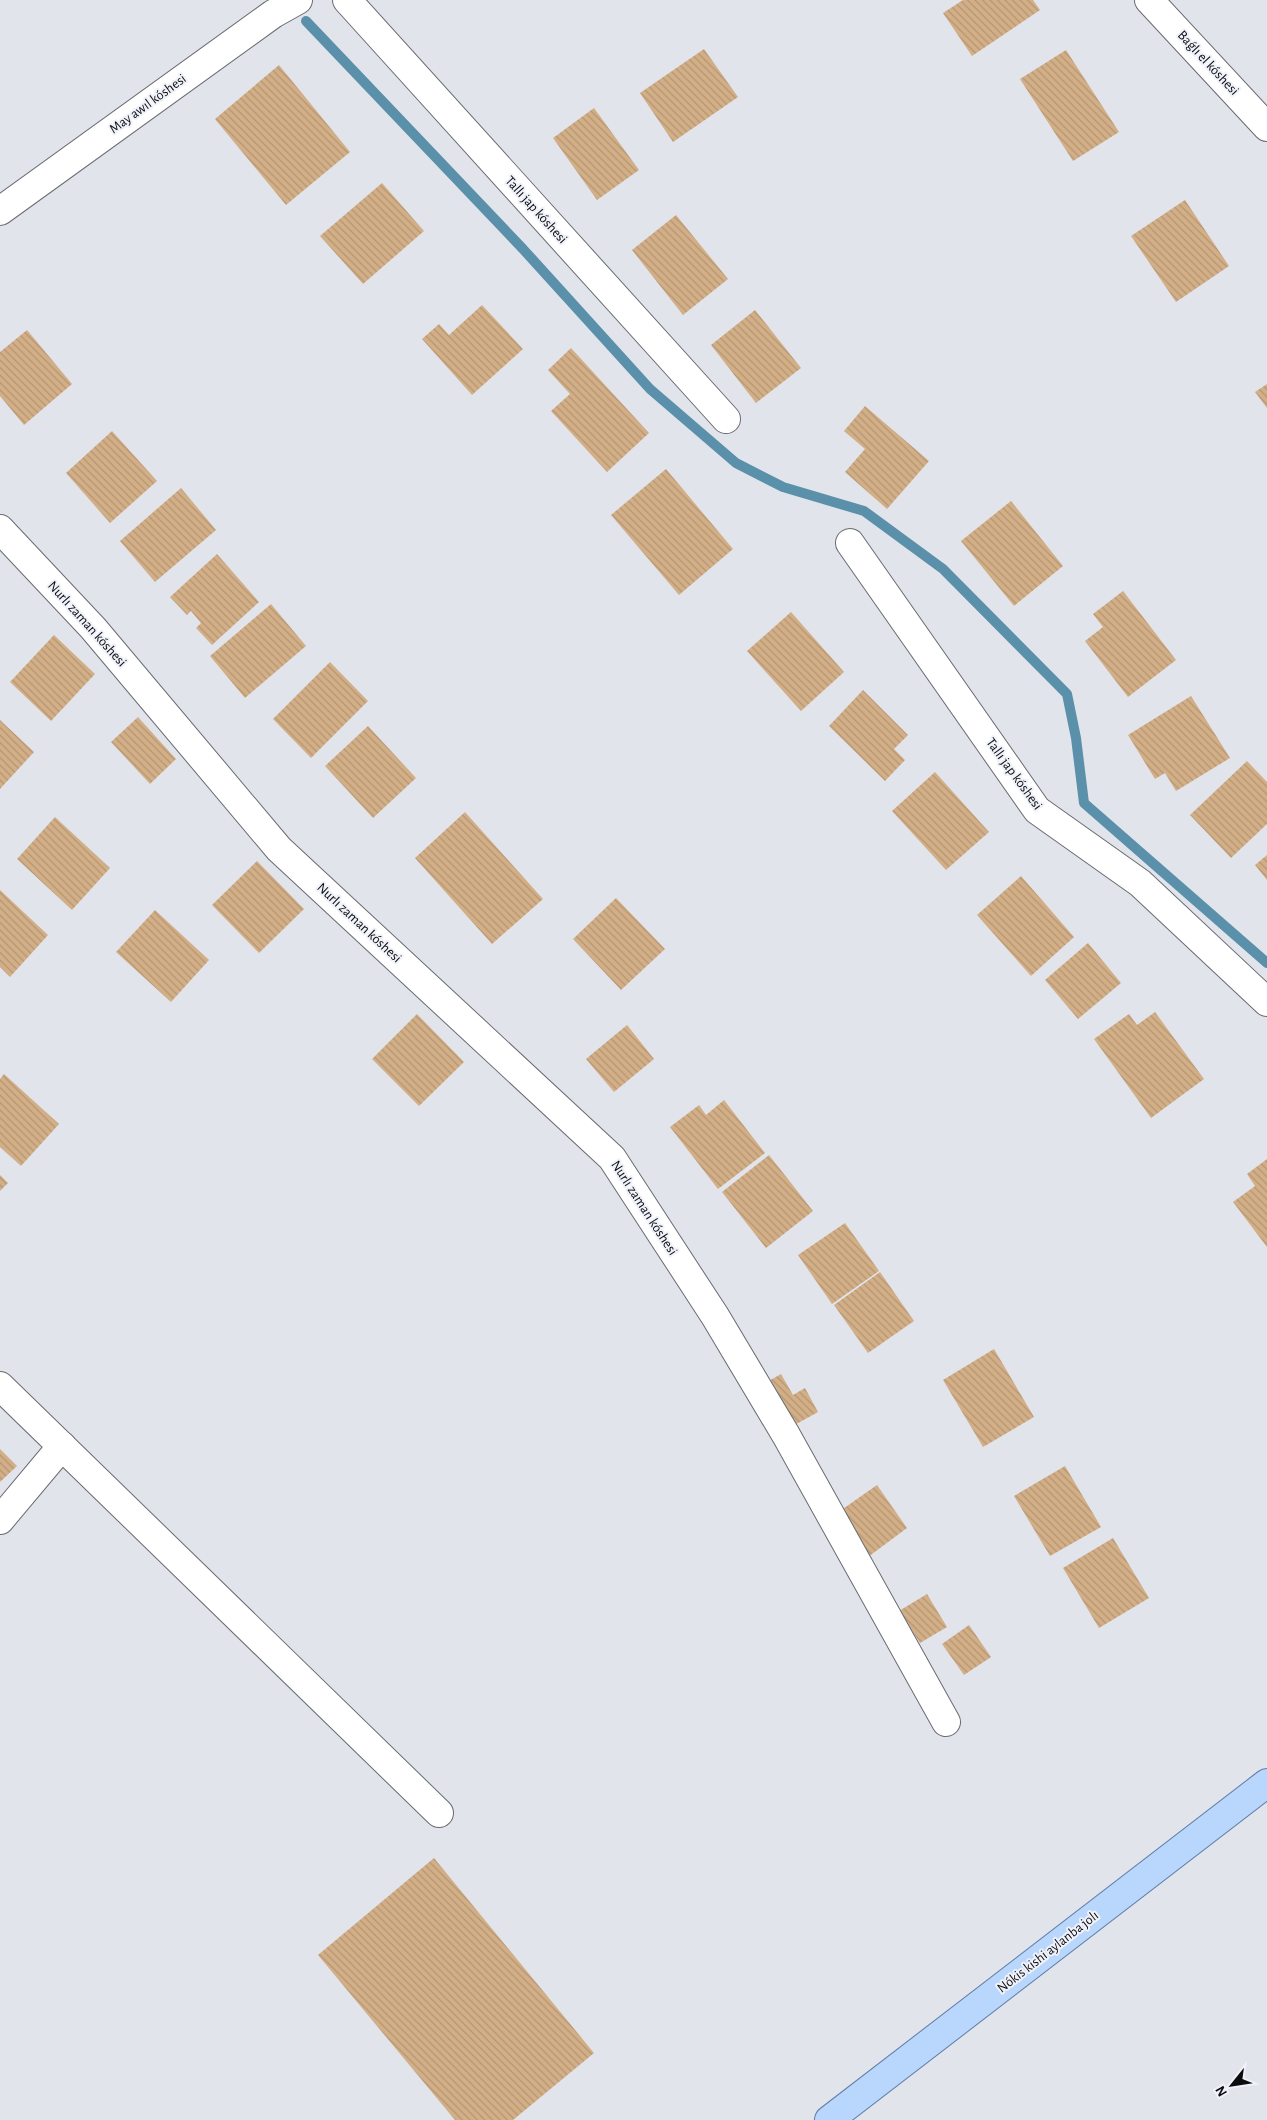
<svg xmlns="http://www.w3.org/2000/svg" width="1267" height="2120" font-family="'Alegreya Sans',sans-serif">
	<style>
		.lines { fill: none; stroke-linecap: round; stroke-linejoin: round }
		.stream { stroke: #5a90a9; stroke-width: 10 }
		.building { fill: url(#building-back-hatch) }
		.minor-casing { stroke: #696b72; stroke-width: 30 }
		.major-casing { stroke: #5e7da7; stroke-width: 30 }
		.minor { stroke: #fff; stroke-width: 28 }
		.major { stroke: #b9d6fc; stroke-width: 28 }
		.labels { text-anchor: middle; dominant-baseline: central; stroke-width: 4; stroke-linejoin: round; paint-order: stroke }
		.street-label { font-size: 14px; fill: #0b0c0e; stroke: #f0f2fa }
	</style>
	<defs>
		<pattern id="building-back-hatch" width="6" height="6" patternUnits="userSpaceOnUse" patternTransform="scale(1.25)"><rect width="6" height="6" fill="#d3af87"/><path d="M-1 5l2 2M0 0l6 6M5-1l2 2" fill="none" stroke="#b49573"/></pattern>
	</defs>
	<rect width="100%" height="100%" fill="#e2e4ec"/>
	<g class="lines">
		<polyline class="stream" points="306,21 523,249 650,389 736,463 783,487 864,511 943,569 1067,694 1076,738 1084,803 1267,963"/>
	</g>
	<g class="building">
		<polygon points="963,0 1033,0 1040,10 972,56 943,13"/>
		<polygon points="704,49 738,97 673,142 640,93"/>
		<polygon points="1066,50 1119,132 1073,161 1020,79"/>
		<polygon points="279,65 350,152 286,205 215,119"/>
		<polygon points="594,108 639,170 597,200 553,138"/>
		<polygon points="382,183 424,231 363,284 320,236"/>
		<polygon points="1185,200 1229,266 1176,302 1131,236"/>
		<polygon points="676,215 728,279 683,315 632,250"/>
		<polygon points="482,305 523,349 472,395 422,339 439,324 449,335"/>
		<polygon points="755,310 801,368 756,403 711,345"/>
		<polygon points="27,330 72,384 24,425 0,396 0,352"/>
		<polygon points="571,348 649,433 607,472 551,411 570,394 548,370"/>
		<polygon points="1267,384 1267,408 1255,392"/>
		<polygon points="865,406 929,461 887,509 845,472 865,449 844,431"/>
		<polygon points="112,431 157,481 110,523 66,473"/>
		<polygon points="666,469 733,549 679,595 611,515"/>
		<polygon points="181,488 216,530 155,582 120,541"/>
		<polygon points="1011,501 1063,566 1014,606 961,541"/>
		<polygon points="217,554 259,602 212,645 196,628 201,623 191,611 187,615 170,597"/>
		<polygon points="1123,591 1176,660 1128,697 1085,641 1103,627 1093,614"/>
		<polygon points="271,604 306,646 245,698 210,656"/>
		<polygon points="791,612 844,672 801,711 747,651"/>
		<polygon points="54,635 95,674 51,721 10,682"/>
		<polygon points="330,662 368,701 311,758 273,719"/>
		<polygon points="863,690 908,735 894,749 905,760 885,781 829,726"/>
		<polygon points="1191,696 1230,758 1176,791 1165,773 1155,779 1128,735"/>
		<polygon points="138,717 176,759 150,784 111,742"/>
		<polygon points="0,720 34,752 0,789"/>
		<polygon points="368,726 416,778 373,818 325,766"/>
		<polygon points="1247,761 1267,782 1267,824 1231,858 1190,815"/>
		<polygon points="935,772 989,832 946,870 892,811"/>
		<polygon points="465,812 543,899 492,944 415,858"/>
		<polygon points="55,817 110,868 72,910 17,859"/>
		<polygon points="1267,855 1267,880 1255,865"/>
		<polygon points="257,861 304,909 259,953 212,905"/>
		<polygon points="1021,876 1074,937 1031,976 977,915"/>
		<polygon points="0,890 48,935 10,977 0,967"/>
		<polygon points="616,898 665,949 621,990 573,939"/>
		<polygon points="155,910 209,960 171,1002 116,952"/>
		<polygon points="1088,943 1121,983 1078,1019 1045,980"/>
		<polygon points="1155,1012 1204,1079 1151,1118 1094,1039 1129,1014 1137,1025"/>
		<polygon points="417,1014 464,1062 419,1106 372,1059"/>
		<polygon points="627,1025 654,1059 614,1092 586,1059"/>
		<polygon points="4,1074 59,1124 21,1166 0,1147 0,1079"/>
		<polygon points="724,1100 765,1153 718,1189 670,1127 699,1105 706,1115"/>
		<polygon points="769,1155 813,1211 766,1248 722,1192"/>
		<polygon points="1267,1159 1267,1247 1233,1202 1255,1186 1247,1174"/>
		<polygon points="0,1175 8,1183 0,1191"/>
		<polygon points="845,1223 879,1271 832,1304 798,1255"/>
		<polygon points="880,1272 914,1321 868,1353 834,1305"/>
		<polygon points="994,1349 1034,1417 983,1447 943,1380"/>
		<polygon points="781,1374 793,1395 805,1388 818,1412 791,1427 767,1382"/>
		<polygon points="0,1449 17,1466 0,1482"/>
		<polygon points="1065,1466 1101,1527 1050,1556 1014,1496"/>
		<polygon points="877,1485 907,1528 868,1557 837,1513"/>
		<polygon points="1113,1538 1149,1598 1099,1628 1063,1568"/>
		<polygon points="927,1594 947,1627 920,1643 899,1611"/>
		<polygon points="969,1625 991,1657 964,1675 942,1644"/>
		<polygon points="434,1858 594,2053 513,2120 455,2120 318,1955"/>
	</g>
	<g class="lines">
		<g class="minor-casing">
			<g id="minor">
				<polyline points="347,0 726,419"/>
				<polyline points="1149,0 1267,127"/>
				<polyline points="0,211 273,14 298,0"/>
				<polyline points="0,529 93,628 279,849 612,1158 715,1316 786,1435 946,1722"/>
				<polyline points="850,543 1037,810 1140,883 1267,1002"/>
				<polyline points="0,1386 439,1813"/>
				<polyline points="0,1520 62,1446"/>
			</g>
		</g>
		<g class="major-casing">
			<polyline id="major" points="829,2120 1267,1783"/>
		</g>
		<use href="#minor" class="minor"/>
		<use href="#major" class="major"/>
	</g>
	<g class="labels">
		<g class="street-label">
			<text transform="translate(1208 63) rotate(47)">Baǵlı el kóshesi</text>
			<text transform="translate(148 104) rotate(-36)">May awıl kóshesi</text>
			<text transform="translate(536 210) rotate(48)">Tallı jap kóshesi</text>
			<text transform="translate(87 624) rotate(48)">Nurlı zaman kóshesi</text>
			<text transform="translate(1014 774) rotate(54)">Tallı jap kóshesi</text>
			<text transform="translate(359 923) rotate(43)">Nurlı zaman kóshesi</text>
			<text transform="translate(644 1208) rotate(57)">Nurlı zaman kóshesi</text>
			<text transform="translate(1048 1952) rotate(-38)">Nókis kishi aylanba jolı</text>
		</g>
	</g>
	<g transform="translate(1232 2085) rotate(240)" stroke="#f0f2fa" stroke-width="4" paint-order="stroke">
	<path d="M0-4L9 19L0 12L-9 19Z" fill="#0b0c0e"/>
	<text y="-8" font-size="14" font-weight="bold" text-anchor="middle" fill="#0b0c0e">N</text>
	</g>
</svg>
